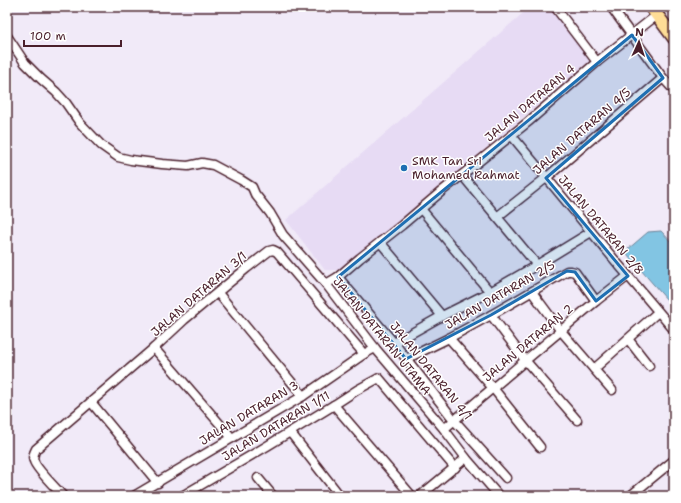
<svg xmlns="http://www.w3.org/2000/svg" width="681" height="503" font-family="'Shantell Sans',sans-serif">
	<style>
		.built { fill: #e7dbf4 }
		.water { fill: #82c5e3; stroke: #6c8399 }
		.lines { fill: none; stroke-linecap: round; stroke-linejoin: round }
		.minor-casing { stroke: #4a1f2b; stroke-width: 11 }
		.primary-casing { stroke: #4a1f2b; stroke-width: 15 }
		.minor { stroke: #fff; stroke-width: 8 }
		.primary { stroke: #fedd96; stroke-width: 12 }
		.marked { fill: #1f6fb2; fill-opacity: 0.2; stroke: #1f6fb2; stroke-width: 3; stroke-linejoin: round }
		.poi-dot { fill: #1f6fb2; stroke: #fff; stroke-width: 1.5 }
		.labels { text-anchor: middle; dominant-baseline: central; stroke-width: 3; stroke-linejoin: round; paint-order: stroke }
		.street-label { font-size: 12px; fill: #4a1f2b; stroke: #fff }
		.poi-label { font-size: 12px; fill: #4a1f2b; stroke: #fff; text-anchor: start }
	</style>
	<rect width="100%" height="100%" fill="#f1eaf8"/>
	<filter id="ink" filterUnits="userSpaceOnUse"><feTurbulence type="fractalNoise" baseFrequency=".025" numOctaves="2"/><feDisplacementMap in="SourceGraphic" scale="8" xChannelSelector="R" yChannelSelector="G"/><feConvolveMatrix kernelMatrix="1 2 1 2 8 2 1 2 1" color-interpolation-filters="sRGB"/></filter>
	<g filter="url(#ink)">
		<polygon class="built" points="530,7 551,7 592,59 341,270 325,270 286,220"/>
		<polygon class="water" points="661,231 674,245 674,308 627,254 627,250 648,232"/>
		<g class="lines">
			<g class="minor-casing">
				<g id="minor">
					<polyline points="555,7 597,62"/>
					<polyline points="611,7 663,78 674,90"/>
					<polyline points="7,36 25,63 41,79 56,92 66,103 80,123 101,145 118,157 131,160 162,164 188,166 202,163 213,165 241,180 252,187 255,194 270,213 283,235 326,284 375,348 444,429 466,458 499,496"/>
					<polyline points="512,136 618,264 674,330"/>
					<polyline points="462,175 537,265"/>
					<polyline points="421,209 490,292"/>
					<polyline points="497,217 546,178 663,78"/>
					<polyline points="380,242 442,316"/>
					<polyline points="338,277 394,343 454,420 506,478"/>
					<polyline points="326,284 338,277 360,258 402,225 442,191 528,122 597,62 657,15"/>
					<polyline points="532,292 561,331 612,390"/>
					<polyline points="218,293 303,396"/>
					<polyline points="491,315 525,360 577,420"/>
					<polyline points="449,338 493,388 540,447"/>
					<polyline points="628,339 649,366"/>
					<polyline points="394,343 442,316 490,292 537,265 591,232"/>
					<polyline points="154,348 232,438"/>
					<polyline points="406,359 449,338 491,315 567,271 571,271 575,272 596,301"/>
					<polyline points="594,369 658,312"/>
					<polyline points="91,402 158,483"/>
					<polyline points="334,405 412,496"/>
					<polyline points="444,429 596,301 628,276"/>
					<polyline points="290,432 340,496"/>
					<polyline points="258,478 273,496"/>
					<path d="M 63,496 C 57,489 36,469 34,461 C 32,457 34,453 36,449 L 154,348 L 184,320 L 247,268 L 269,251 L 273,250 L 277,252 L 364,354"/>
					<polyline points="134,496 303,396 364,354 375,348"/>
					<polyline points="182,496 267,446 334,405 357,390 379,378 455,468"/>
					<polyline points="420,496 466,458"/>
					<polyline points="630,496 674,460"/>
				</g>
			</g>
			<g class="primary-casing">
				<polyline id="primary" points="651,7 674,38"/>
			</g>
			<use href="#minor" class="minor"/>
			<use href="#primary" class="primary"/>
		</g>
	</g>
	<path class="marked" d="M 632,35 L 663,78 L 546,178 L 628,276 L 596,301 L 575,272 L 567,271 L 491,315 L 406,359 L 338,277 Z"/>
	<circle class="poi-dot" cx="404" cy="168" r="4"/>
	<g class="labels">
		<g class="street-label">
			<text transform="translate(530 103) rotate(-40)">JALAN DATARAN 4</text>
			<text transform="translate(582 131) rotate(-41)">JALAN DATARAN 4/5</text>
			<text transform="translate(601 225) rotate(50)">JALAN DATARAN 2/8</text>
			<text transform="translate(199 294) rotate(-41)">JALAN DATARAN 3/1</text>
			<text transform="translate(500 295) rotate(-30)">JALAN DATARAN 2/5</text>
			<text transform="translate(382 336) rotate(51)">JALAN DATARAN UTAMA</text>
			<text transform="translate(528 343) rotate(-40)">JALAN DATARAN 2</text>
			<text transform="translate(431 371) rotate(51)">JALAN DATARAN 4/1</text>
			<text transform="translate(249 413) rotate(-31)">JALAN DATARAN 3</text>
			<text transform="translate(276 426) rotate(-31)">JALAN DATARAN 1/11</text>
		</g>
		<g class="poi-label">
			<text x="412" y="161">SMK Tan Sri<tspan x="412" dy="14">Mohamed Rahmat</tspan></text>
		</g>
	</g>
	<rect width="681" height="503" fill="none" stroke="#fff" stroke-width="24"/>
	<rect x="12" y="12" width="657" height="479" fill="none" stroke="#4a1f2b" stroke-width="1.5" filter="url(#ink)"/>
	<g transform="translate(639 42) rotate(3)" stroke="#ffffff" stroke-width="3" paint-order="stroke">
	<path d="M0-3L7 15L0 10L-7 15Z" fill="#4a1f2b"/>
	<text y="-6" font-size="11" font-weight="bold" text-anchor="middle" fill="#4a1f2b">N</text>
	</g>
	<path d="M24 40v6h97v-6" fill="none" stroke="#4a1f2b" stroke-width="2"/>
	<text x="30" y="40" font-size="12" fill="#4a1f2b" stroke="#ffffff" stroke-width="3" paint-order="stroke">100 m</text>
</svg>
